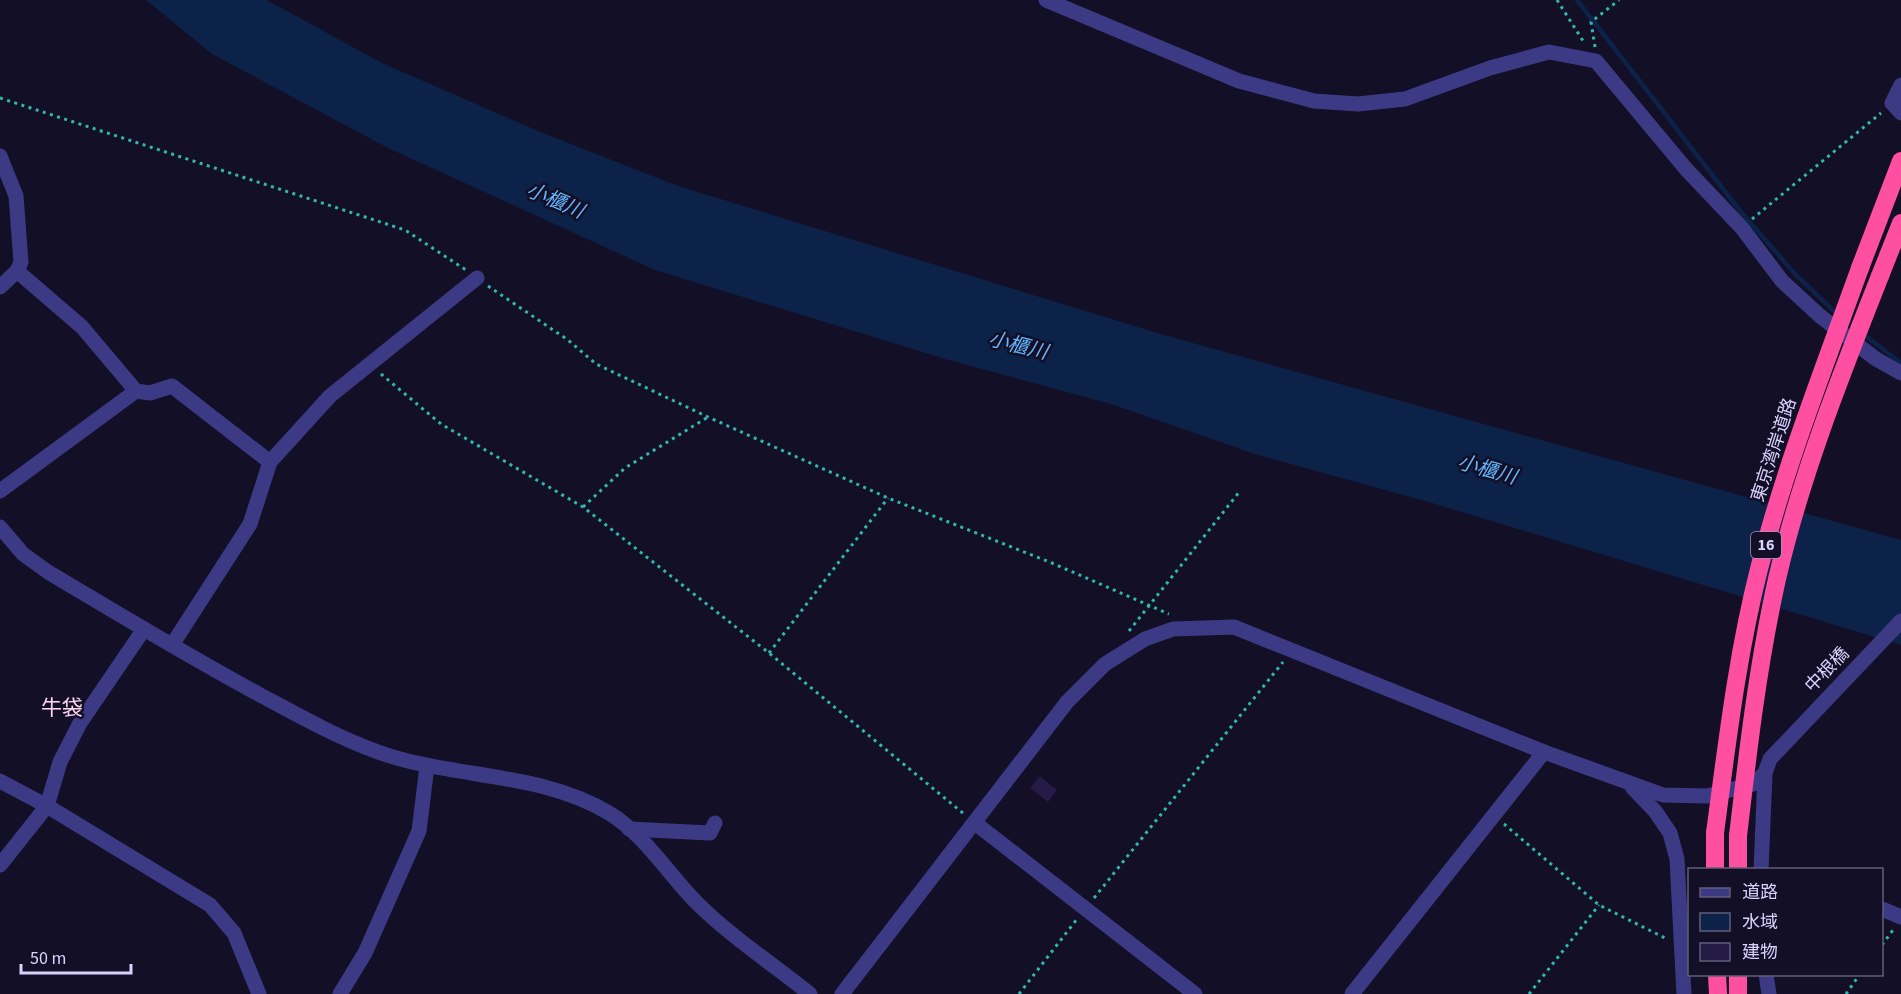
<svg xmlns="http://www.w3.org/2000/svg" width="1901" height="994" font-family="'Source Sans 3','Noto Sans JP',sans-serif">
	<style>
		.water { fill: #0c2248 }
		.lines { fill: none; stroke-linecap: round; stroke-linejoin: round }
		.stream { stroke: #0c2248; stroke-width: 4.5 }
		.building { fill: #241b47 }
		.path { stroke: #2fb8b0; stroke-width: 3; stroke-dasharray: 3 4.5; stroke-linecap: butt }
		.minor { stroke: #3d3a85; stroke-width: 15 }
		.highway { stroke: #ff4fa3; stroke-width: 18 }
		.highway-bridge { stroke: #ff4fa3; stroke-width: 18 }
		.labels { text-anchor: middle; dominant-baseline: central; stroke-width: 5; stroke-linejoin: round; paint-order: stroke }
		.shield { fill: #130f26; stroke: #9e99be; stroke-width: 1.5 }
		.shield-label { font-size: 16px; font-weight: bold; fill: #d9d4ff }
		.street-label { font-size: 18px; fill: #d9d4ff; stroke: #130f26 }
		.water-label { font-size: 20px; font-style: italic; fill: #62b6ff; stroke: #130f26 }
		.quarter-label { font-size: 21px; fill: #ffd6f0; stroke: #130f26 }
	</style>
	<rect width="100%" height="100%" fill="#130f26"/>
	<polygon class="water" points="146,0 267,0 382,63 538,131 678,186 1164,335 1901,540 1901,645 1432,503 1255,454 1111,404 945,359 655,270 386,147 212,54"/>
	<g class="lines">
		<g class="stream">
			<polyline points="1577,0 1741,212 1795,274 1837,314"/>
			<polyline points="1863,334 1901,363"/>
		</g>
	</g>
	<polygon class="building" points="1040,776 1057,790 1048,802 1030,788"/>
	<g class="lines">
		<g class="path">
			<polyline points="1557,0 1585,44"/>
			<polyline points="1595,47 1591,22 1619,0"/>
			<polyline points="0,98 405,230 466,270"/>
			<polyline points="1752,219 1881,113"/>
			<polyline points="488,286 568,340 596,364 708,417 888,498 1052,563 1169,614"/>
			<polyline points="381,374 441,424 583,507 769,653 964,814"/>
			<polyline points="583,507 625,468 708,417"/>
			<polyline points="1129,631 1240,491"/>
			<polyline points="769,653 888,498"/>
			<polyline points="1504,824 1599,905 1667,939"/>
			<polyline points="1094,898 1283,662"/>
			<polyline points="1882,945 1893,930"/>
			<polyline points="1019,994 1077,919"/>
			<polyline points="1529,994 1599,905"/>
			<polyline points="1846,994 1860,974"/>
		</g>
		<g class="minor">
			<polyline points="1046,0 1239,81 1314,101 1358,104 1405,99 1490,68 1549,52 1596,61 1686,169 1742,228 1782,281 1820,316 1876,359 1901,373"/>
			<polyline points="1901,85 1892,103 1901,113"/>
			<polyline points="0,156 16,196 21,262 17,271 82,327 136,391 150,393 172,386 270,462"/>
			<polyline points="0,287 17,271"/>
			<polyline points="0,491 136,391"/>
			<path d="M 0,527 L 23,554 L 48,572 C 120,615 191,658 264,697 C 301,717 339,738 378,752 C 453,779 539,771 609,813 C 644,834 669,875 697,903 C 730,936 774,965 810,994"/>
			<polyline points="172,645 250,524 270,462 330,396 477,278"/>
			<polyline points="0,781 47,806 210,905 234,933 259,994"/>
			<polyline points="1632,787 1655,811 1670,833 1677,859 1684,994"/>
			<polyline points="975,823 1195,994"/>
			<polyline points="629,829 710,833 715,823"/>
			<polyline points="0,865 47,806 60,762 80,723 144,629"/>
			<polyline points="1761,870 1765,773 1770,759 1901,621"/>
			<polyline points="1882,909 1901,917"/>
			<polyline points="1766,974 1769,994"/>
			<polyline points="340,994 365,953 419,831 427,766"/>
			<polyline points="842,994 1067,702 1105,664 1145,639 1173,629 1234,627 1544,752 1663,795 1707,796 1753,784 1765,773"/>
			<polyline points="1352,994 1544,752"/>
		</g>
		<g class="highway">
			<polyline points="1860,268 1901,161"/>
			<polyline points="1880,276 1901,223"/>
			<polyline points="1715,833 1715,870"/>
			<polyline points="1738,836 1738,870"/>
			<polyline points="1717,974 1718,994"/>
			<polyline points="1738,974 1738,994"/>
		</g>
		<g class="highway-bridge">
			<path d="M 1715,833 C 1727,744 1737,656 1759,569 C 1785,467 1824,368 1860,268"/>
			<path d="M 1738,836 C 1748,750 1758,664 1777,579 C 1801,475 1841,375 1880,276"/>
		</g>
	</g>
	<g class="labels">
		<rect class="shield" x="1751" y="532" width="30" height="26" rx="4.5"/>
		<g class="shield-label">
			<text x="1766" y="545">16</text>
		</g>
		<g class="street-label">
			<text transform="translate(1774 450) rotate(-72)">東京湾岸道路</text>
			<text transform="translate(1827 670) rotate(-46)">中根橋</text>
		</g>
		<g class="water-label">
			<text transform="translate(555 201) rotate(23)">小櫃川</text>
			<text transform="translate(1018 346) rotate(14)">小櫃川</text>
			<text transform="translate(1487 470) rotate(16)">小櫃川</text>
		</g>
		<g class="quarter-label">
			<text x="62" y="708">牛袋</text>
		</g>
	</g>
	<rect x="1688" y="868" width="195" height="108" fill="#130f26" stroke="#625e7d" stroke-width="1.5"/>
	<rect x="1700" y="888" width="30" height="9" fill="#3d3a85" stroke="#625e7d" stroke-width="1.5"/>
	<text x="1742" y="898" font-size="18" fill="#d9d4ff">道路</text>
	<rect x="1700" y="913" width="30" height="18" fill="#0c2248" stroke="#625e7d" stroke-width="1.5"/>
	<text x="1742" y="928" font-size="18" fill="#d9d4ff">水域</text>
	<rect x="1700" y="943" width="30" height="18" fill="#241b47" stroke="#625e7d" stroke-width="1.5"/>
	<text x="1742" y="958" font-size="18" fill="#d9d4ff">建物</text>
	<path d="M21 964v9h110v-9" fill="none" stroke="#d9d4ff" stroke-width="3"/>
	<text x="30" y="964" font-size="18" fill="#d9d4ff" stroke="#130f26" stroke-width="4.5" paint-order="stroke">50 m</text>
</svg>
